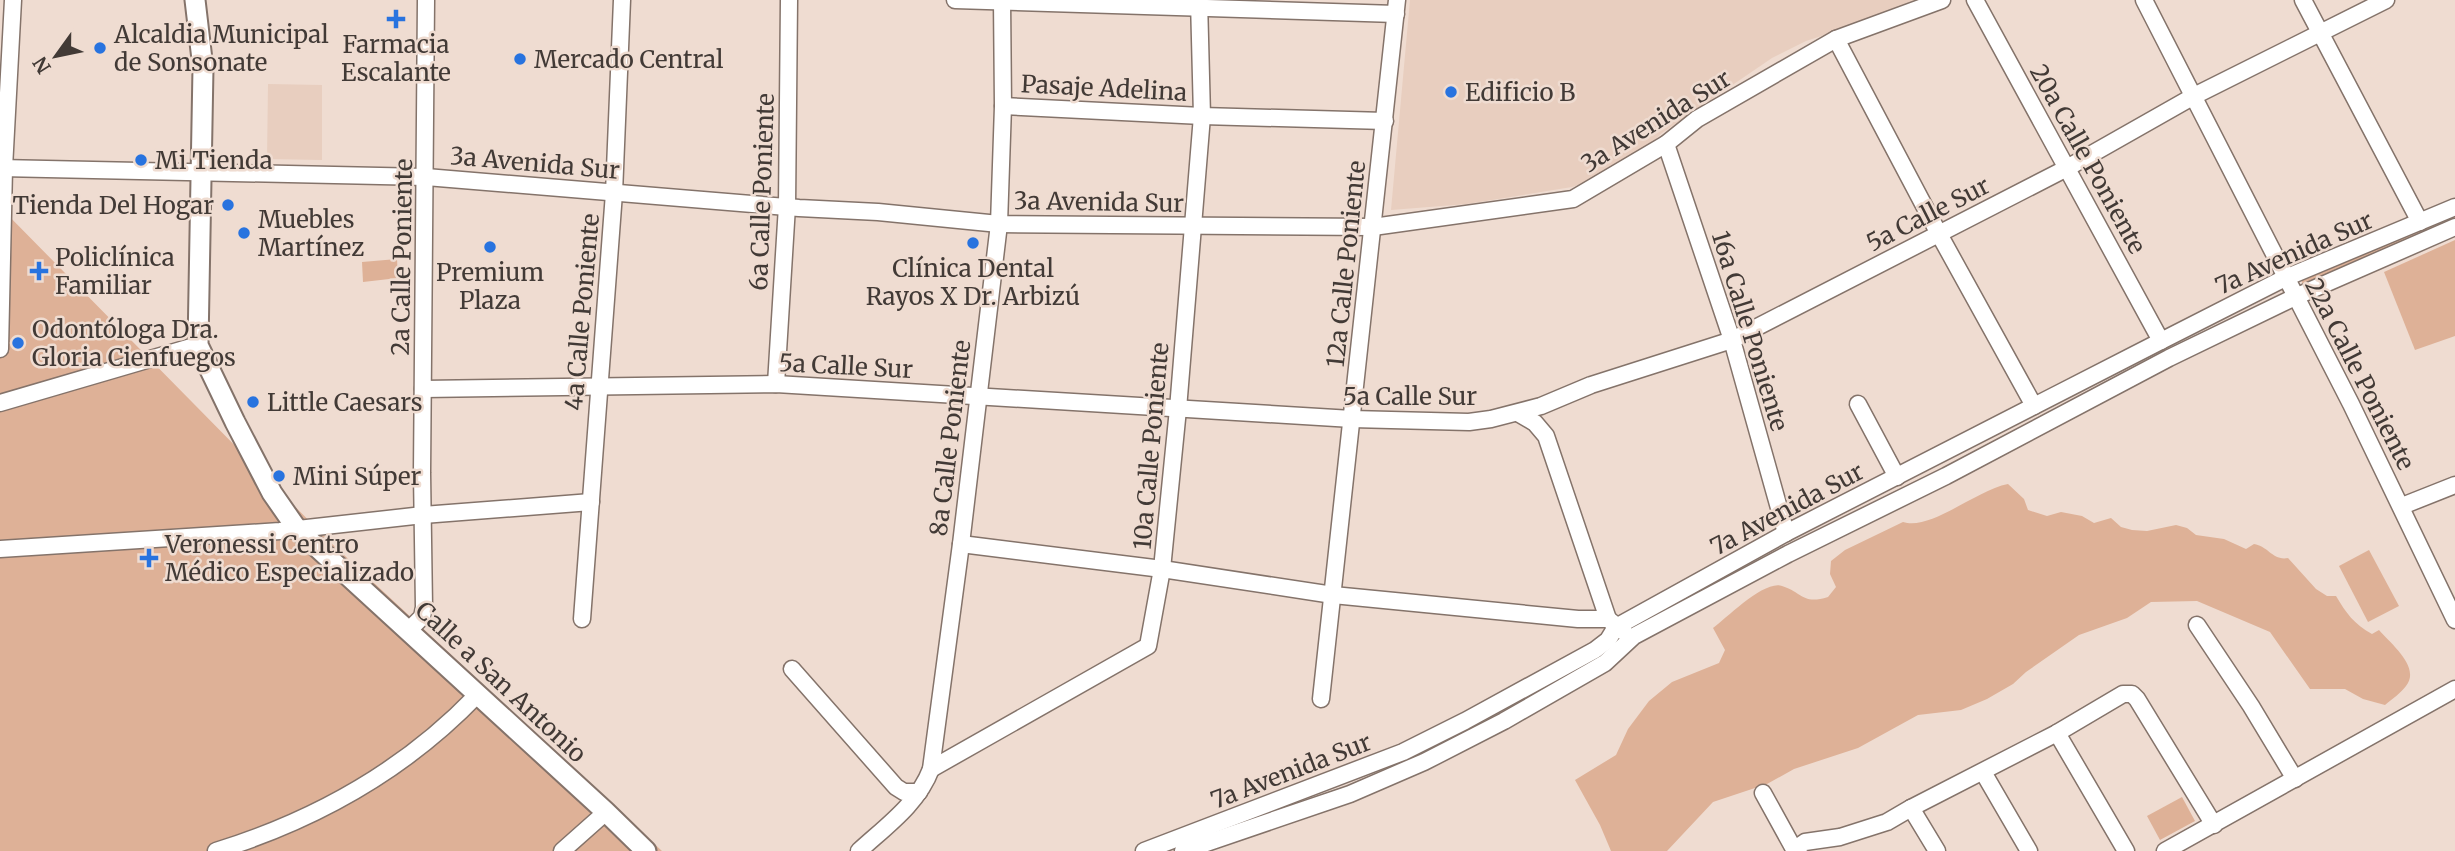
<svg xmlns="http://www.w3.org/2000/svg" width="2455" height="851" font-family="Merriweather,serif">
	<style>
		.built { fill: #e8cebf }
		.green { fill: #deb197 }
		.lines { fill: none; stroke-linecap: round; stroke-linejoin: round }
		.minor-casing { stroke: #84736a; stroke-width: 19 }
		.tertiary-casing { stroke: #84736a; stroke-width: 23 }
		.minor { stroke: #fff; stroke-width: 16 }
		.tertiary { stroke: #fff; stroke-width: 19 }
		.poi-dot { fill: #2873df; stroke: #efdcd1; stroke-width: 2.5 }
		.labels { text-anchor: middle; dominant-baseline: central; stroke-width: 5; stroke-linejoin: round; paint-order: stroke }
		.poi-label { font-size: 24px; fill: #423a36; stroke: #efdcd1; text-anchor: start }
		.street-label { font-size: 24px; fill: #423a36; stroke: #efdcd1 }
	</style>
	<rect width="100%" height="100%" fill="#efdcd1"/>
	<g class="built">
		<polygon points="1410,0 1916,0 1864,22 1806,41 1772,58 1662,133 1644,151 1594,180 1572,187 1467,204 1391,210"/>
		<polygon points="268,84 322,85 322,160 267,159"/>
	</g>
	<g class="green">
		<polygon points="0,207 328,540 662,851 0,851"/>
		<polygon points="2455,211 2455,224 2303,286 2301,278"/>
		<polygon points="2455,240 2455,336 2415,350 2384,272"/>
		<polygon points="397,259 398,278 363,282 362,262"/>
		<path d="M 2008,484 L 2024,499 L 2028,510 L 2047,516 L 2061,512 L 2082,516 L 2094,523 L 2111,518 L 2121,527 L 2132,530 L 2147,531 L 2176,525 L 2187,528 L 2196,535 L 2224,539 L 2246,549 L 2254,544 C 2268,546 2273,561 2288,558 L 2316,589 L 2327,596 L 2336,596 C 2346,613 2354,624 2372,634 L 2379,630 C 2391,644 2421,667 2406,686 C 2401,693 2392,699 2385,705 L 2363,699 L 2345,689 L 2310,689 L 2270,632 L 2197,601 L 2151,602 L 2127,618 L 2079,635 L 2026,672 L 2013,684 L 1987,699 L 1961,710 L 1918,715 L 1858,748 L 1794,769 L 1767,784 L 1713,802 L 1667,851 L 1611,851 L 1600,825 L 1575,780 L 1616,755 L 1628,729 L 1649,701 L 1672,682 L 1719,663 L 1725,650 L 1713,628 C 1727,618 1764,580 1782,586 C 1802,592 1802,605 1828,597 L 1836,587 L 1830,574 L 1831,561 L 1845,550 L 1903,522 C 1931,531 1976,490 2008,484 Z"/>
		<polygon points="2369,550 2399,606 2368,622 2339,566"/>
		<polygon points="2182,797 2195,821 2160,840 2147,816"/>
	</g>
	<g class="lines">
		<g class="minor-casing">
			<g id="minor">
				<polyline points="955,0 1396,14"/>
				<polyline points="1975,0 2161,341"/>
				<polyline points="2144,0 2351,404 2455,620"/>
				<polyline points="2303,0 2420,222"/>
				<polyline points="1836,39 1939,234 2034,406"/>
				<polyline points="1003,106 1202,116 1385,121"/>
				<polyline points="1666,144 1732,340 1786,533"/>
				<polyline points="0,168 426,177 799,208 878,212 999,224 1373,227 1573,199 1666,144 1697,119 1836,39 1942,0"/>
				<polyline points="0,349 4,168 13,0"/>
				<polyline points="776,384 787,206 789,0"/>
				<polyline points="423,389 776,384 1352,419 1469,422 1491,419 1541,406 1591,385 1732,340 2067,168 2194,96 2386,0"/>
				<polyline points="0,403 198,345"/>
				<polyline points="1858,404 1897,477"/>
				<polyline points="1518,413 1535,423 1546,436 1608,619"/>
				<polyline points="2402,506 2455,485"/>
				<polyline points="961,544 1162,569 1333,595 1578,619 1608,619 1624,632"/>
				<polyline points="0,549 280,531 423,515 591,502"/>
				<polyline points="582,619 614,193 622,0"/>
				<polyline points="2197,625 2251,706 2295,779"/>
				<polyline points="408,631 422,617 424,607 422,473 426,0"/>
				<polyline points="792,669 896,787 904,792 919,792"/>
				<polyline points="1321,699 1397,0"/>
				<polyline points="2057,733 2126,851"/>
				<polyline points="931,769 1148,646 1162,569 1178,409 1202,116 1199,0"/>
				<polyline points="1983,772 2029,851"/>
				<polyline points="1763,793 1795,851"/>
				<polyline points="1911,808 1937,851"/>
				<polyline points="1795,849 1805,842 1840,837 1887,822 1911,808 2057,733 2123,694 2132,694 2137,699 2214,825"/>
				<path d="M 216,851 C 316,820 404,771 477,695"/>
				<polyline points="562,851 606,812"/>
				<path d="M 859,851 C 885,827 918,804 931,769 L 961,544 L 999,224 L 1003,106 L 1002,0"/>
				<polyline points="1144,851 1403,752 1465,721 1595,650 1608,640 1616,627 1786,533 2161,341 2285,278 2455,207"/>
				<polyline points="1183,851 1350,794 1424,762 1504,721 1605,663 1634,636 1788,554 1946,476 2169,358 2295,297 2455,227"/>
				<polyline points="2165,851 2455,689"/>
			</g>
		</g>
		<g class="tertiary-casing">
			<polyline id="tertiary" points="195,0 203,68 198,345 235,422 272,493 297,529 606,812 646,851"/>
		</g>
		<use href="#minor" class="minor"/>
		<use href="#tertiary" class="tertiary"/>
	</g>
	<g class="poi-dot">
		<path d="M392.5 8.5h7v7h7v7h-7v7h-7v-7h-7v-7h7z"/>
		<circle cx="100" cy="48" r="7"/>
		<circle cx="520" cy="59" r="7"/>
		<circle cx="1451" cy="92" r="7"/>
		<circle cx="141" cy="160" r="7"/>
		<circle cx="228" cy="205" r="7"/>
		<circle cx="244" cy="233" r="7"/>
		<circle cx="973" cy="243" r="7"/>
		<circle cx="490" cy="247" r="7"/>
		<path d="M35.5 260.5h7v7h7v7h-7v7h-7v-7h-7v-7h7z"/>
		<circle cx="18" cy="343" r="7"/>
		<circle cx="253" cy="402" r="7"/>
		<circle cx="279" cy="476" r="7"/>
		<path d="M145.5 547.5h7v7h7v7h-7v7h-7v-7h-7v-7h7z"/>
	</g>
	<g class="labels">
		<g class="poi-label">
			<text x="114" y="34">Alcaldia Municipal<tspan x="114" dy="28">de Sonsonate</tspan></text>
			<text x="396" y="44" text-anchor="middle">Farmacia<tspan x="396" dy="28">Escalante</tspan></text>
			<text x="534" y="59">Mercado Central</text>
			<text x="1465" y="92">Edificio B</text>
			<text x="155" y="160">Mi Tienda</text>
			<text x="214" y="205" text-anchor="end">Tienda Del Hogar</text>
			<text x="258" y="219">Muebles<tspan x="258" dy="28">Martínez</tspan></text>
			<text x="55" y="257">Policlínica<tspan x="55" dy="28">Familiar</tspan></text>
			<text x="973" y="268" text-anchor="middle">Clínica Dental<tspan x="973" dy="28">Rayos X Dr. Arbizú</tspan></text>
			<text x="490" y="272" text-anchor="middle">Premium<tspan x="490" dy="28">Plaza</tspan></text>
			<text x="32" y="329">Odontóloga Dra.<tspan x="32" dy="28">Gloria Cienfuegos</tspan></text>
			<text x="267" y="402">Little Caesars</text>
			<text x="293" y="476">Mini Súper</text>
			<text x="165" y="544">Veronessi Centro<tspan x="165" dy="28">Médico Especializado</tspan></text>
		</g>
		<g class="street-label">
			<text transform="translate(1104 88) rotate(3)">Pasaje Adelina</text>
			<text transform="translate(1656 121) rotate(-32)">3a Avenida Sur</text>
			<text transform="translate(2088 159) rotate(61)">20a Calle Poniente</text>
			<text transform="translate(535 163) rotate(5)">3a Avenida Sur</text>
			<text transform="translate(762 192) rotate(-88)">6a Calle Poniente</text>
			<text transform="translate(1099 202) rotate(1)">3a Avenida Sur</text>
			<text transform="translate(1928 214) rotate(-27)">5a Calle Sur</text>
			<text transform="translate(2294 253) rotate(-24)">7a Avenida Sur</text>
			<text transform="translate(402 257) rotate(-89)">2a Calle Poniente</text>
			<text transform="translate(1346 264) rotate(-84)">12a Calle Poniente</text>
			<text transform="translate(582 312) rotate(-85)">4a Calle Poniente</text>
			<text transform="translate(1750 331) rotate(73)">16a Calle Poniente</text>
			<text transform="translate(846 366) rotate(3)">5a Calle Sur</text>
			<text transform="translate(2360 374) rotate(63)">22a Calle Poniente</text>
			<text x="1410" y="396">5a Calle Sur</text>
			<text transform="translate(950 438) rotate(-83)">8a Calle Poniente</text>
			<text transform="translate(1151 446) rotate(-85)">10a Calle Poniente</text>
			<text transform="translate(1787 509) rotate(-28)">7a Avenida Sur</text>
			<text transform="translate(501 682) rotate(43)">Calle a San Antonio</text>
			<text transform="translate(1291 771) rotate(-21)">7a Avenida Sur</text>
		</g>
	</g>
	<g transform="translate(56 56) rotate(237)" stroke="#efdcd1" stroke-width="5" paint-order="stroke">
	<path d="M0-5L12 26L0 18L-12 26Z" fill="#423a36"/>
	<text y="-10" font-size="19" font-weight="bold" text-anchor="middle" fill="#423a36">N</text>
	</g>
</svg>
